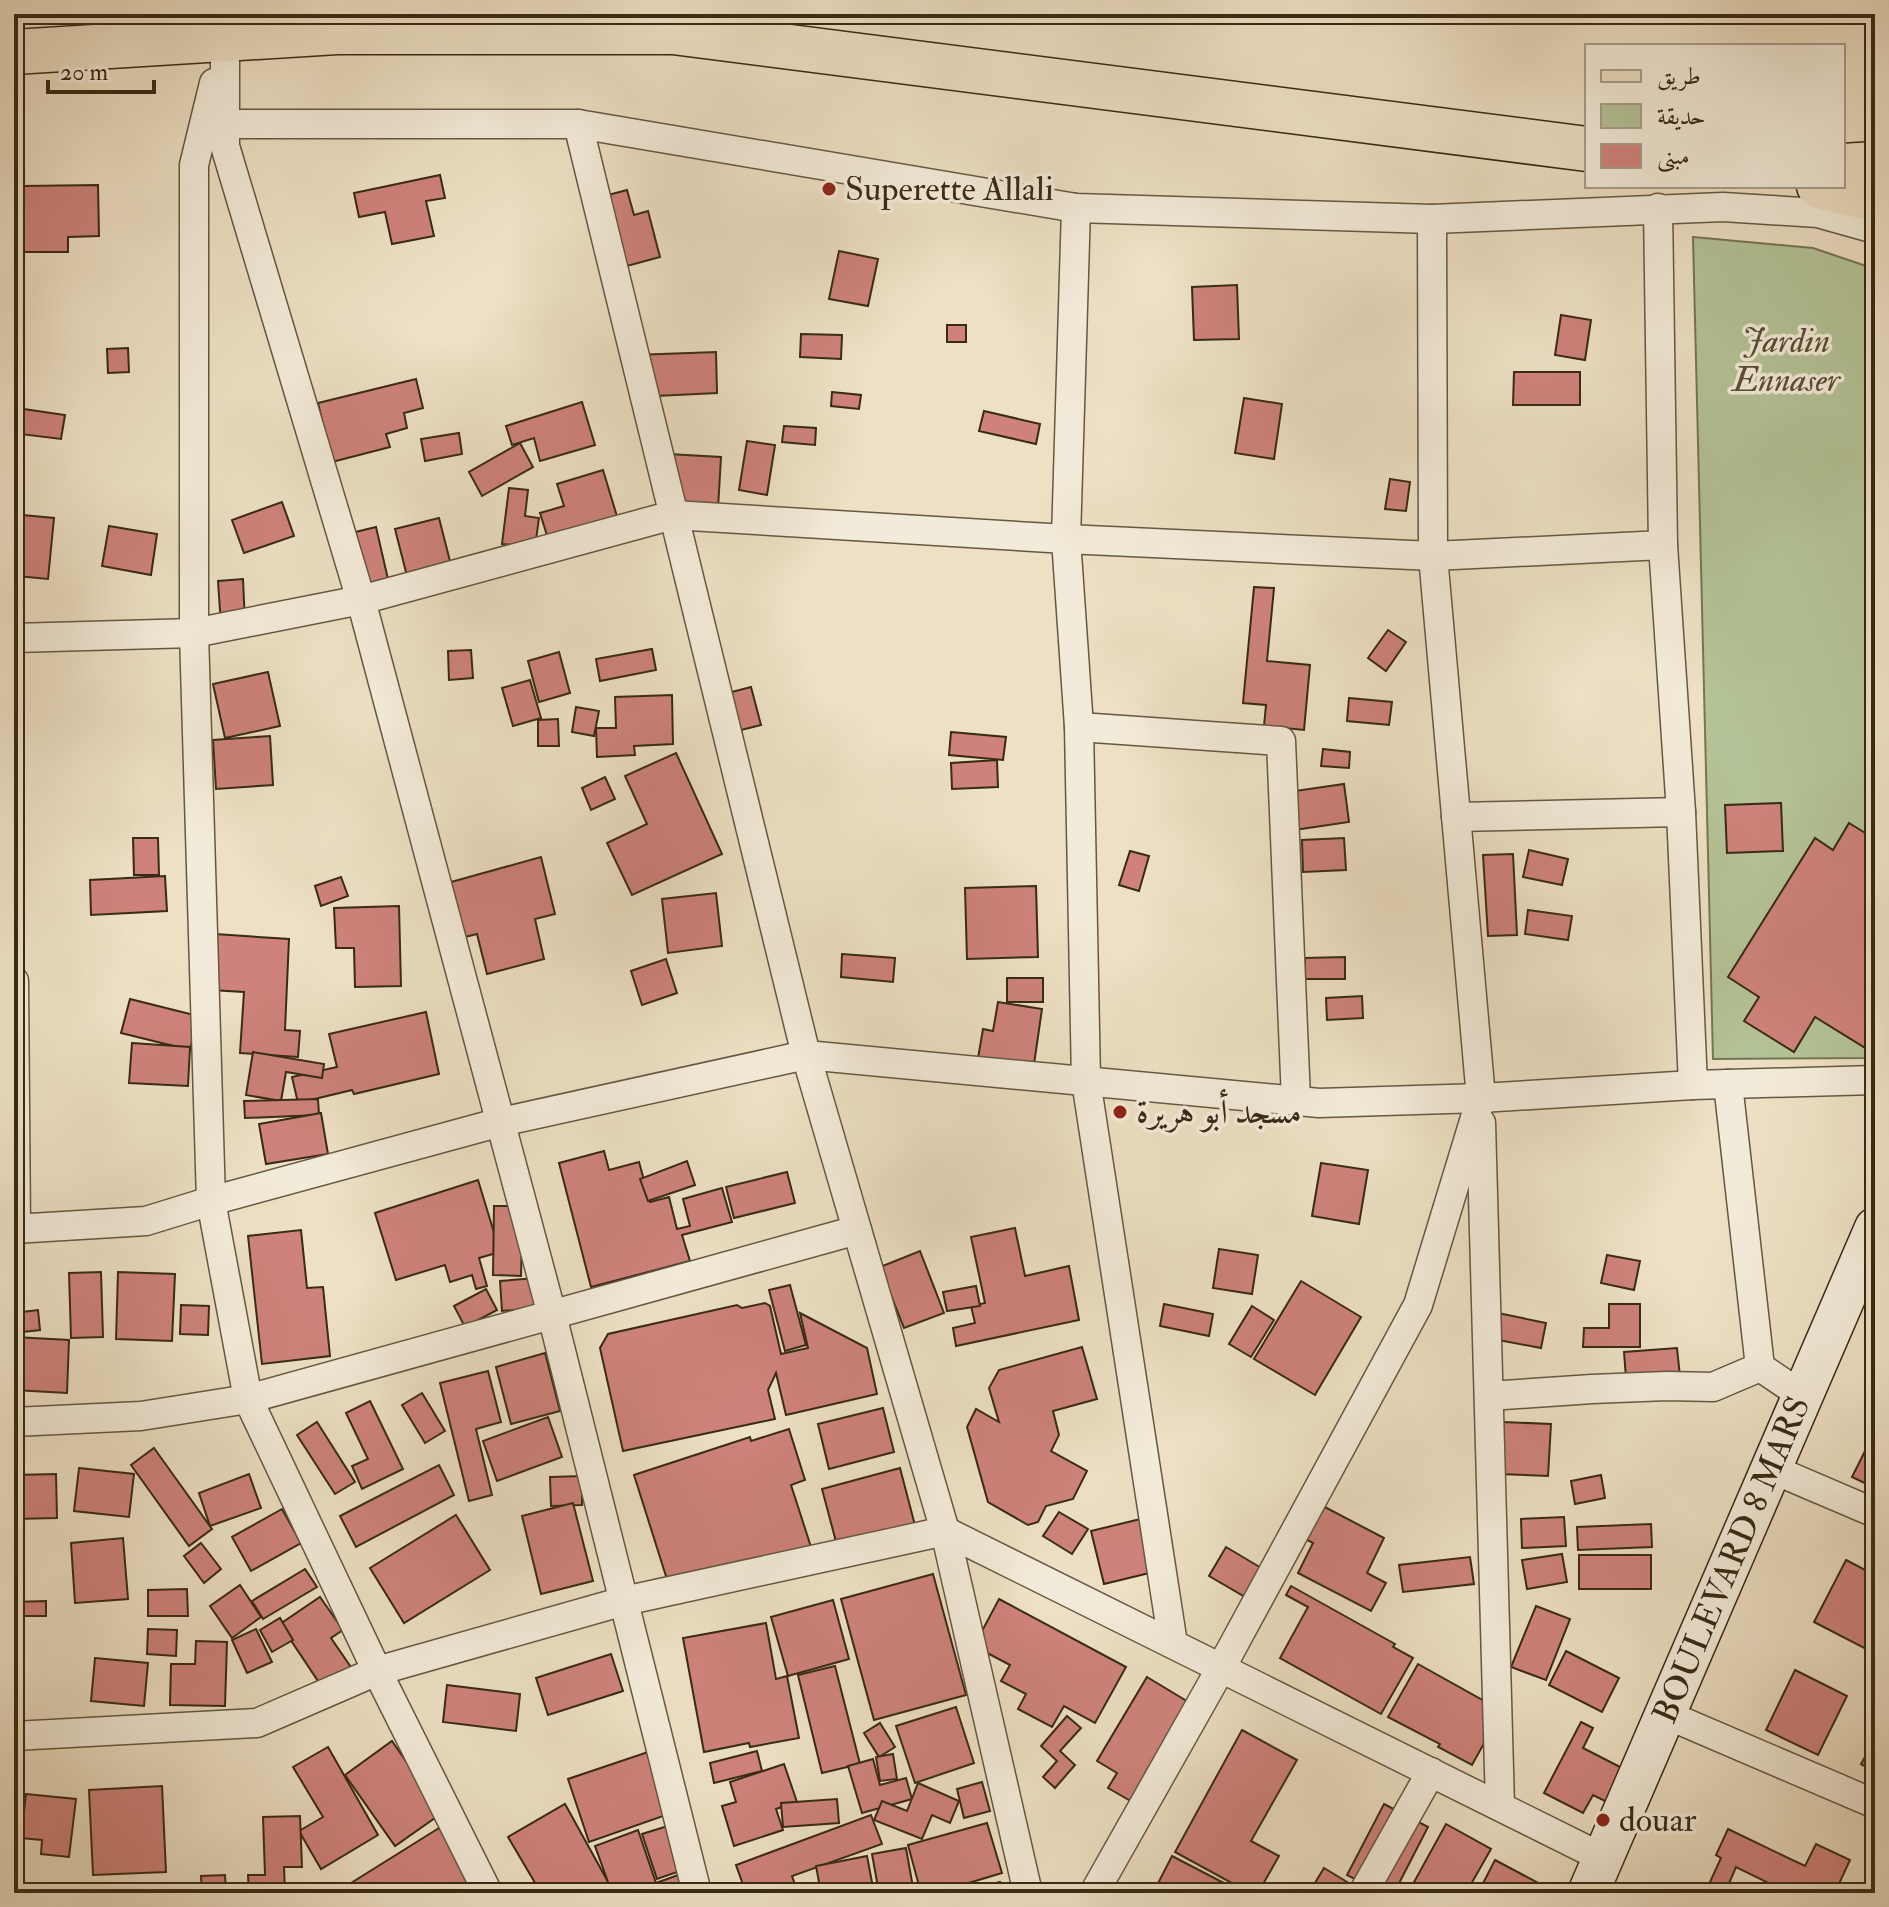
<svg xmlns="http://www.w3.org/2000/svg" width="1889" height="1907" font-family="'IM FELL Double Pica',Amiri,serif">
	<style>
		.green { fill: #b4c397; stroke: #767656; stroke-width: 2 }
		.building { fill: #ce827b; stroke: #382a16; stroke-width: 2 }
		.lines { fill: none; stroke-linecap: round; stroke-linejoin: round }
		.minor-casing { stroke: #655842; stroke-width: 31 }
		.secondary-casing { stroke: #382a16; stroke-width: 43 }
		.primary-casing { stroke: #382a16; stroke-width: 47 }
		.minor { stroke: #f3ebd9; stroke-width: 28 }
		.secondary { stroke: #f3ebd9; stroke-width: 40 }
		.primary { stroke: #ede0c4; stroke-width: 44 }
		.poi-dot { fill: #8f2418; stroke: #f3ebd9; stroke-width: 3 }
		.labels { text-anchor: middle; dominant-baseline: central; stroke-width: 7; stroke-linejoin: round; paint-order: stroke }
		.poi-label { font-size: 34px; fill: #382a16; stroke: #f3ebd9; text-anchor: start }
		.park-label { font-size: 34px; font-style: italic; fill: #575036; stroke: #f3ebd9 }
		.street-label { font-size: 34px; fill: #382a16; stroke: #f3ebd9 }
	</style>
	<rect width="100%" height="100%" fill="#ede0c4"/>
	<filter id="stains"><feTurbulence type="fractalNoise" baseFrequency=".0025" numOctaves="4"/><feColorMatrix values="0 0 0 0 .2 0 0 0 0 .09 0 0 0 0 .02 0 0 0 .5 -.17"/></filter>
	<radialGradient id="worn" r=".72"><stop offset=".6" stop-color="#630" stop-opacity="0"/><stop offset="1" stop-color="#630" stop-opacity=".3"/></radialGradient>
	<polygon class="green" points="1693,237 1813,248 1875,269 1875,1058 1713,1059"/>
	<g class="building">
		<polygon points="440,175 445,198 426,201 434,236 392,244 385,212 359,217 354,193"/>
		<polygon points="98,185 99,236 68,237 68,252 24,252 23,186"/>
		<polygon points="627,190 634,215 648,211 660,257 612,270 593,199"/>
		<polygon points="839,251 878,259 868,306 829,299"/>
		<polygon points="1237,285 1239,339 1194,340 1192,287"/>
		<polygon points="1561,315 1591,320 1585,360 1555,355"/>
		<rect x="947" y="325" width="19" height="17"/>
		<polygon points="801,334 842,335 841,359 800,357"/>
		<polygon points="128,348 129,372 108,373 107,349"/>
		<polygon points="716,352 717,393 635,397 634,355"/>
		<polygon points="1514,372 1580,372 1580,405 1513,405"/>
		<polygon points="416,379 423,408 404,413 407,428 386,434 390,447 332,462 318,403"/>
		<polygon points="832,392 861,395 859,409 831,406"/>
		<polygon points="1244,398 1282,404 1274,459 1235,453"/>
		<polygon points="582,402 595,445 540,461 534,438 512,445 506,426"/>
		<polygon points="24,409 65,415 61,439 20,434"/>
		<polygon points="984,411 1040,424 1036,444 979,431"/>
		<polygon points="784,426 816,428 815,445 782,442"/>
		<polygon points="459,433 462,454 425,461 421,439"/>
		<polygon points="747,441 775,445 767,495 739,490"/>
		<polygon points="520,443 533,467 482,496 469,472"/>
		<polygon points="668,454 721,457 717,526 664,524"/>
		<polygon points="603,470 619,523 550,545 540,513 564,506 557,484"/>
		<polygon points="1390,479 1410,482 1406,511 1385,509"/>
		<polygon points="509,488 528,490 525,516 539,518 535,547 502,544"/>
		<polygon points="282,502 294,536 244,553 232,520"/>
		<polygon points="22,515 54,518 48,579 17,576"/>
		<polygon points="439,518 452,569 408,580 395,529"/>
		<polygon points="109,526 157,534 151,575 102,566"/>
		<polygon points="376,527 390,588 354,597 339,536"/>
		<polygon points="243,579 245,623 221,625 218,581"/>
		<polygon points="1254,587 1274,588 1267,661 1310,665 1304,730 1264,726 1266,705 1243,703"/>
		<polygon points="1388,630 1406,642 1386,671 1368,658"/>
		<polygon points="652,649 656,670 600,681 596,659"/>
		<polygon points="471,650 473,678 449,680 448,651"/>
		<polygon points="559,652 570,693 539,702 528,661"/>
		<polygon points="268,672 280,726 225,738 213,684"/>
		<polygon points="530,680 541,718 513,726 502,688"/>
		<polygon points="751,687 761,725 733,732 724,694"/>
		<polygon points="672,695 673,744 634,746 635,755 597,757 596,728 616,728 615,697"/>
		<polygon points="1349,698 1392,702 1389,725 1347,721"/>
		<polygon points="576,707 599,711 594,736 572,732"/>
		<polygon points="558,719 559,746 538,746 538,720"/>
		<polygon points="951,732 1006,737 1003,760 949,755"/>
		<polygon points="270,736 273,785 216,789 213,740"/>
		<polygon points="1323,749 1350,752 1349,768 1321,766"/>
		<polygon points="676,753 722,854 632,895 607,843 647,824 625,776"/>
		<polygon points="997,760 998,787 952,789 951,763"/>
		<polygon points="605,777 615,799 591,810 582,788"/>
		<polygon points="1344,784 1349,822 1294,830 1288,792"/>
		<polygon points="1781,803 1783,851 1727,853 1725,805"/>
		<polygon points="1849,823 1875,839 1875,1035 1867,1049 1815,1017 1794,1052 1744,1021 1759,997 1728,977 1815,838 1833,850"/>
		<polygon points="133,838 158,838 159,875 134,875"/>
		<polygon points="1344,838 1346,870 1303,872 1302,840"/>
		<polygon points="1529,850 1568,859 1562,885 1523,877"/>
		<polygon points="1130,851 1149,856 1139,891 1119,885"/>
		<polygon points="1513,854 1517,935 1488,936 1483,855"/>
		<polygon points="541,857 555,914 535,919 544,959 487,974 477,934 465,937 451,882"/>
		<polygon points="165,876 167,911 91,915 90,880"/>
		<polygon points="341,877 348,896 321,906 315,886"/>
		<polygon points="1036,886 1038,957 967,959 965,888"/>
		<polygon points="716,893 722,946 668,953 662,899"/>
		<polygon points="399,906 401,986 355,987 354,948 336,948 334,908"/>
		<polygon points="1528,910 1572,916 1568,940 1525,934"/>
		<polygon points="215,934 289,939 285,1030 300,1031 298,1057 240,1053 244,992 211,990"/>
		<polygon points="842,954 895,958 893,982 841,977"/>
		<polygon points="1345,957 1345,979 1305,979 1305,958"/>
		<polygon points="666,959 677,993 642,1005 631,971"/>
		<rect x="1007" y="978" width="36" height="24"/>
		<polygon points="1362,996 1363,1018 1327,1020 1326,998"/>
		<polygon points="130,999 198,1016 190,1050 121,1033"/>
		<polygon points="998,1002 1042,1009 1032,1078 976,1070 983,1029 993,1031"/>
		<polygon points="426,1012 439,1074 354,1094 352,1090 298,1103 292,1077 337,1067 329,1034"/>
		<polygon points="132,1043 190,1047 188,1086 129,1083"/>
		<polygon points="253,1052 324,1064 322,1078 286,1072 281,1101 246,1095"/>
		<polygon points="318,1099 319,1115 245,1118 244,1101"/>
		<polygon points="321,1113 328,1154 266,1164 259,1124"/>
		<polygon points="604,1151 609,1170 639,1162 650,1202 669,1197 677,1229 690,1226 683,1199 722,1188 732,1222 682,1235 690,1261 591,1287 559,1163"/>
		<polygon points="687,1161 695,1185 648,1201 640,1179"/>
		<polygon points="1321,1163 1368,1170 1359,1224 1312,1216"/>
		<polygon points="787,1172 795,1203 734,1218 726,1187"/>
		<polygon points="478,1180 500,1252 479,1258 487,1286 476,1289 472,1275 450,1282 445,1265 396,1280 375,1213"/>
		<polygon points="494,1206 523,1206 521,1276 493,1275"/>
		<polygon points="1015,1228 1025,1276 1069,1266 1079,1320 956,1346 953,1328 975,1323 971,1306 985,1303 971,1237"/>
		<polygon points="301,1230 307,1288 323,1287 330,1356 262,1364 248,1236"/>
		<polygon points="1219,1249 1258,1255 1252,1294 1213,1288"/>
		<polygon points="920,1251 944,1313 904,1328 880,1267"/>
		<polygon points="1607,1255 1640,1261 1634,1290 1601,1283"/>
		<polygon points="101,1272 103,1337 71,1338 69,1273"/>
		<polygon points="118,1272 175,1274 172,1341 116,1339"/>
		<polygon points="536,1278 539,1308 502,1311 500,1281"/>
		<polygon points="1301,1281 1361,1317 1315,1395 1254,1359"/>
		<polygon points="790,1285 806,1345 785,1351 769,1290"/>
		<polygon points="976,1286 980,1306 947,1311 943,1292"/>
		<polygon points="486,1289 497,1310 465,1327 454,1306"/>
		<polygon points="765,1303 770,1306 781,1354 808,1348 800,1313 867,1348 877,1394 786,1415 776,1373 768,1390 775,1419 623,1451 600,1348 608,1334 737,1305 742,1308"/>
		<polygon points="1164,1304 1213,1314 1209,1336 1160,1326"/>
		<polygon points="1609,1304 1640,1304 1640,1347 1583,1347 1584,1328 1609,1328"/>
		<polygon points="181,1305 209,1306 208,1335 180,1334"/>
		<polygon points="1252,1306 1274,1320 1251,1357 1229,1344"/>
		<polygon points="38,1310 40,1330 14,1333 14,1313"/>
		<polygon points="1498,1313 1546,1323 1541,1348 1493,1339"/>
		<polygon points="14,1337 69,1340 67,1393 14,1390"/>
		<polygon points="1082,1347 1097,1399 1053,1411 1059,1435 1051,1451 1087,1471 1073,1499 1046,1506 1038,1522 1028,1525 988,1502 967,1427 976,1409 999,1422 989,1388 999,1370"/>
		<polygon points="1677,1348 1681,1386 1627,1391 1624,1352"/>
		<polygon points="545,1353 560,1411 511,1424 496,1367"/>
		<polygon points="488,1371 501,1422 476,1429 492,1495 469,1501 440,1383"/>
		<polygon points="422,1393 445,1431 425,1443 402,1405"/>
		<polygon points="370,1401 403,1469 362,1489 352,1466 368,1459 346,1413"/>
		<polygon points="883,1408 894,1452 829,1469 818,1424"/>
		<polygon points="548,1417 562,1457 497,1481 483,1441"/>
		<polygon points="317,1422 355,1482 335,1494 297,1435"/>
		<polygon points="1503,1422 1551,1424 1548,1476 1498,1474"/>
		<polygon points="789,1429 805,1480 791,1485 811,1547 671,1592 634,1475 750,1437 751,1441"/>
		<polygon points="1875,1431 1875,1488 1852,1477"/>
		<polygon points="154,1448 212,1529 189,1546 131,1465"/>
		<polygon points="439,1465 454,1495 356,1547 340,1516"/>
		<polygon points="79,1468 134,1474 129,1517 74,1511"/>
		<polygon points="900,1468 917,1533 839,1553 822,1489"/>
		<polygon points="56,1474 57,1518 14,1519 14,1475"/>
		<polygon points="249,1474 261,1508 210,1526 199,1493"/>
		<polygon points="1601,1475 1605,1498 1575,1504 1571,1481"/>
		<polygon points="582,1476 582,1505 551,1506 550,1477"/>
		<polygon points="573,1503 593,1581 541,1594 522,1516"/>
		<polygon points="1319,1504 1384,1538 1367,1573 1386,1583 1371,1611 1298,1573 1313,1543 1302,1537"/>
		<polygon points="282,1509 301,1543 251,1571 232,1537"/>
		<polygon points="1059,1512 1088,1529 1072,1554 1043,1536"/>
		<polygon points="456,1515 490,1570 404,1623 370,1568"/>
		<polygon points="1157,1515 1170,1568 1104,1584 1091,1531"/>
		<polygon points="1564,1517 1566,1546 1522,1548 1521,1519"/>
		<polygon points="1651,1524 1652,1547 1578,1550 1577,1527"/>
		<polygon points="123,1538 128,1599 75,1603 71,1543"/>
		<polygon points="201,1543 221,1569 204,1583 184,1556"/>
		<polygon points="1226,1547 1263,1569 1247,1598 1209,1576"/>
		<polygon points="1562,1554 1567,1582 1527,1589 1522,1560"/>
		<rect x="1579" y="1555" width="72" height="34"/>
		<polygon points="1470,1557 1474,1584 1403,1592 1399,1565"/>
		<polygon points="1846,1560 1875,1575 1875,1630 1866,1649 1814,1622"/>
		<polygon points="305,1569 317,1587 263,1619 252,1601"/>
		<polygon points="933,1574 966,1695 874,1720 841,1599"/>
		<polygon points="240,1585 261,1617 232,1638 210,1606"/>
		<polygon points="1291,1586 1395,1644 1393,1647 1413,1658 1381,1714 1280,1658 1308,1607 1286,1595"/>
		<polygon points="187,1589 188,1616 148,1616 148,1590"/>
		<polygon points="320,1597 343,1630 331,1638 357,1676 328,1696 280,1624"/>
		<polygon points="999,1599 1126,1667 1095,1723 1064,1706 1052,1727 1018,1709 1026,1694 1001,1681 1010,1665 974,1646"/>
		<polygon points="833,1600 849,1659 788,1676 771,1617"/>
		<polygon points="46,1601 46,1616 14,1616 14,1602"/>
		<polygon points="1536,1606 1570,1619 1546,1680 1511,1667"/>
		<polygon points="280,1618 293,1640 272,1652 260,1630"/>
		<polygon points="766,1623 776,1679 787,1676 799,1738 750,1747 749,1743 704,1752 683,1638"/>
		<polygon points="148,1629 177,1630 176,1656 147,1654"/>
		<polygon points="256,1629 272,1662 247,1673 232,1640"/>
		<polygon points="196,1641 227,1642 225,1706 170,1705 171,1664 195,1664"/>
		<polygon points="1566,1651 1619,1678 1602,1712 1549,1685"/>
		<polygon points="611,1654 623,1691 548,1715 536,1678"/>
		<polygon points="95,1658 148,1663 144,1706 91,1701"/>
		<polygon points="1418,1664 1502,1711 1472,1765 1438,1747 1440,1744 1388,1717"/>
		<polygon points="835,1666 860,1764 822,1773 798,1675"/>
		<polygon points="1795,1670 1847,1696 1818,1755 1766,1730"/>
		<polygon points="1147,1677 1200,1709 1141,1807 1108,1788 1117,1773 1097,1761"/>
		<polygon points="447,1685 520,1694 516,1731 443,1722"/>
		<polygon points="956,1707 974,1763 915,1783 896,1726"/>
		<polygon points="1067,1716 1081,1728 1060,1751 1075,1765 1055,1788 1043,1777 1057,1761 1041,1746"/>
		<polygon points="1581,1722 1593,1728 1583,1748 1624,1769 1607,1802 1593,1795 1583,1813 1544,1793"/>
		<polygon points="880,1723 895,1747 879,1757 864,1733"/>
		<polygon points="1242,1730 1297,1760 1251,1841 1279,1856 1258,1893 1250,1893 1175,1852"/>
		<polygon points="1875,1739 1875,1772 1861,1764"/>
		<polygon points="392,1741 442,1813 395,1846 345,1775"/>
		<polygon points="328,1747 378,1835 321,1869 299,1831 323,1817 293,1767"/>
		<polygon points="757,1751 762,1771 714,1783 710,1763"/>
		<polygon points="648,1752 669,1814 589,1842 568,1779"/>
		<polygon points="893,1754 897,1779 880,1781 876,1757"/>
		<polygon points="873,1759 880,1785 906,1778 912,1799 862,1813 848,1766"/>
		<polygon points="784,1764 797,1802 776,1809 783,1830 734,1846 722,1806 736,1802 730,1782"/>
		<polygon points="982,1782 990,1811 964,1818 957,1789"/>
		<polygon points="918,1783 959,1801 950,1823 932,1815 922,1839 874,1820 882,1801 907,1811"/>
		<polygon points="162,1786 166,1872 93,1875 89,1790"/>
		<polygon points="26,1794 76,1799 69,1857 41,1854 42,1840 21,1838"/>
		<polygon points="837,1799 839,1823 783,1827 781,1803"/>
		<polygon points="565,1804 612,1889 606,1893 583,1891 541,1893 508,1837"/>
		<polygon points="1384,1804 1428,1827 1394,1893 1382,1893 1347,1875"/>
		<polygon points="871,1815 882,1844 792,1876 798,1893 746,1893 736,1865"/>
		<polygon points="300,1816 302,1867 284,1867 285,1893 249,1893 248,1875 265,1875 263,1817"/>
		<polygon points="987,1823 1002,1873 935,1893 921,1893 908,1845"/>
		<polygon points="1446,1824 1491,1849 1466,1893 1408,1893"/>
		<polygon points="671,1825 686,1869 657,1879 642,1834"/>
		<polygon points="439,1828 482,1893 357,1893 351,1883"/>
		<polygon points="1728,1829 1805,1866 1816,1844 1850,1860 1837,1888 1848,1893 1785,1893 1785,1891 1736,1867 1727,1888 1740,1893 1705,1893 1721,1858 1716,1855"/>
		<polygon points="638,1830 656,1883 678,1875 684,1893 612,1893 595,1846"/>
		<polygon points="906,1848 914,1893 879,1893 872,1854"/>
		<polygon points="867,1856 874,1893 821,1893 816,1866"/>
		<polygon points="1172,1856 1243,1893 1153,1893"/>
		<polygon points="1495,1860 1557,1893 1478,1893"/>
		<polygon points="1324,1868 1362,1891 1362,1893 1309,1893"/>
		<polygon points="225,1875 226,1893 202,1893 201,1876"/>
		<polygon points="1000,1882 1003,1893 969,1893 969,1890"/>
	</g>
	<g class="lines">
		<g class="minor-casing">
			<g id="minor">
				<polyline points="225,39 225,146 361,600 552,1315 697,1893"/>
				<polyline points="214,83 194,165 194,633 211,1201 248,1399 377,1671 488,1893"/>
				<polyline points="225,124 578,124 1076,208 1432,219 1723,207 1818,213 1875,229"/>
				<polyline points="578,124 806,1055 945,1531 1028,1893"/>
				<polyline points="1076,208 1066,539 1079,727 1086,1081 1173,1644"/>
				<polyline points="1658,208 1663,545 1681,812 1693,1085"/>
				<polyline points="14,638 194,633 361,600 673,515 1066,539 1433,556 1663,545"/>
				<polyline points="1079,727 1281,741 1296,1100"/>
				<polyline points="1456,817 1681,812"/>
				<polyline points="14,981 16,1229"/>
				<polyline points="1728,1084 1760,1367 1803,1396"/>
				<polyline points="1481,1123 1500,1806"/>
				<polyline points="14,1229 146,1221 211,1201 501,1122 806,1055 1319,1103 1481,1098 1693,1085 1875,1080"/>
				<polyline points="1489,1396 1592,1389 1667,1386 1713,1387 1760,1367"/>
				<polyline points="14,1422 141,1416 248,1399 857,1230"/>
				<polyline points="1772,1469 1875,1513"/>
				<polyline points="1665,1714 1875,1804"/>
				<polyline points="14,1736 257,1723 377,1671 624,1601 945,1531 1603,1858"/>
				<polyline points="1094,1893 1221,1668 1418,1305 1481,1098 1433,556 1432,219"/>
				<polyline points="1363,1893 1431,1772"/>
			</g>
		</g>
		<g class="secondary-casing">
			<polyline id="secondary" points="1588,1893 1875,1228"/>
		</g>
		<g class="primary-casing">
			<g id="primary">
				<polyline points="14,52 337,32 673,32 1587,149"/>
				<polyline points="1843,166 1875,164"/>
				<polyline points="1819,186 1875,200"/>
			</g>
		</g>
		<use href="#minor" class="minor"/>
		<use href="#secondary" class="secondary"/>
		<use href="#primary" class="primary"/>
	</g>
	<g class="poi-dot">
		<circle cx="829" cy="189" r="8"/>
		<circle cx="1120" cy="1112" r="8"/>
		<circle cx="1603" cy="1820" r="8"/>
	</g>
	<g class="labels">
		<g class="poi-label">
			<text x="845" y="189">Superette Allali</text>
			<text x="1136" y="1112">مسجد أبو هريرة</text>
			<text x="1619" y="1820">douar</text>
		</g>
		<g class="park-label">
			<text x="1786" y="341">Jardin<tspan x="1786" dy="39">Ennaser</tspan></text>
		</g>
		<g class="street-label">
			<text transform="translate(1732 1560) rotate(-67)">BOULEVARD 8 MARS</text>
		</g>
	</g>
	<rect width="1889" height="1907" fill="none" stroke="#ede0c4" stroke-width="48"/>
	<rect x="16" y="16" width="1857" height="1875" fill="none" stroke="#382a16" stroke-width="4"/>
	<rect x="24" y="24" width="1841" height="1859" fill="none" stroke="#382a16" stroke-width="2"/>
	<rect x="1585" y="44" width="260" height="144" fill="#f3ebd9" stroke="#a89e8b" stroke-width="2"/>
	<rect x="1601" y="70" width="40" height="12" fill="#ede0c4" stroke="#a89e8b" stroke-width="2"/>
	<text x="1657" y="84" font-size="24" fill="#382a16">طريق</text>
	<rect x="1601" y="104" width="40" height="24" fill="#b4c397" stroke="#a89e8b" stroke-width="2"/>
	<text x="1657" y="124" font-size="24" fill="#382a16">حديقة</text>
	<rect x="1601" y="144" width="40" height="24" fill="#ce827b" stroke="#a89e8b" stroke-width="2"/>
	<text x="1657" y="164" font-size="24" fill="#382a16">مبنى</text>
	<path d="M48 80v12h106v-12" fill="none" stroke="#382a16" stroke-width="4"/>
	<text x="60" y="80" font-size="24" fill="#382a16" stroke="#f3ebd9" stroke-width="6" paint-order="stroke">20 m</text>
	<rect width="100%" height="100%" filter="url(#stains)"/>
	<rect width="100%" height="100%" fill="url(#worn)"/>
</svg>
